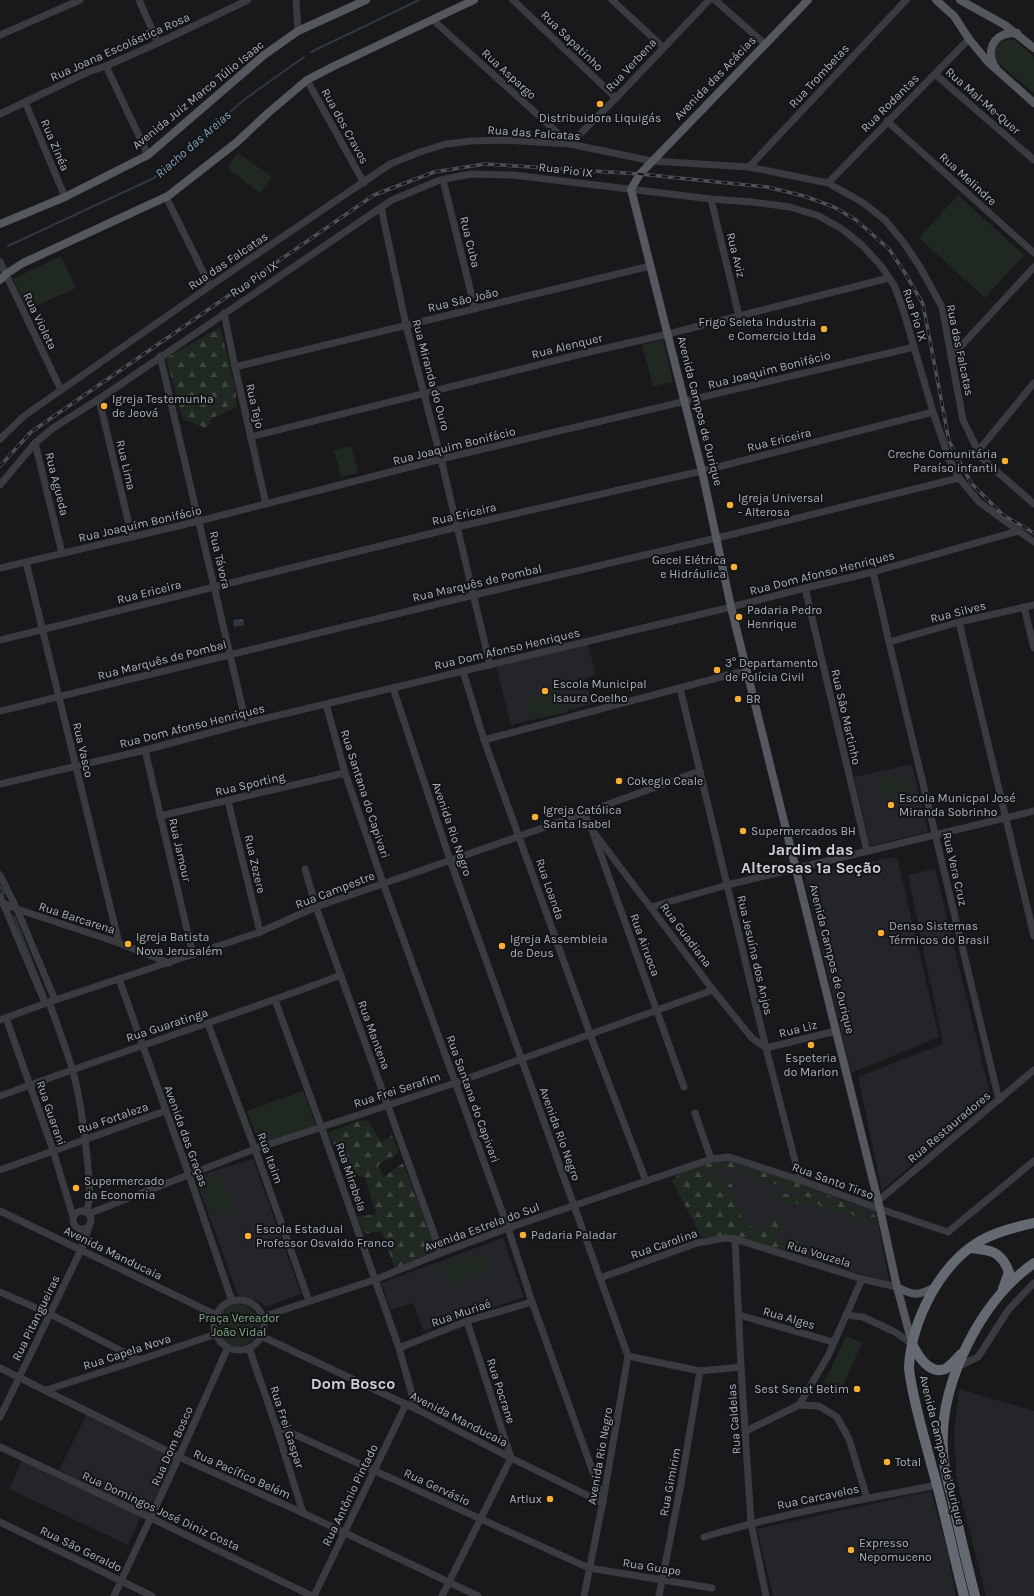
<svg xmlns="http://www.w3.org/2000/svg" width="1034" height="1596" font-family="Karla,sans-serif">
	<style>
		.built { fill: #242528 }
		.forest { fill: url(#forest-firs) }
		.park { fill: #202921 }
		.water { fill: url(#water-ripples) }
		.lines { fill: none; stroke-linecap: round; stroke-linejoin: round }
		.stream { stroke: #2e3840; stroke-width: 2 }
		.minor { stroke: #393b40; stroke-width: 7 }
		.major { stroke: #55585f; stroke-width: 8 }
		.highway { stroke: #656971; stroke-width: 10 }
		.rail-casing { stroke: #4c4f55; stroke-width: 3.5 }
		.rail { stroke: #131416; stroke-width: 2; stroke-dasharray: 6; stroke-linecap: butt }
		.poi-dot { fill: #f9af32; stroke: #131416; stroke-width: 1.5 }
		.labels { text-anchor: middle; dominant-baseline: central; stroke-width: 4; stroke-linejoin: round; paint-order: stroke }
		.street-label { font-size: 12px; fill: #aab0bb; stroke: #131416 }
		.poi-label { font-size: 12px; fill: #aab0bb; stroke: #131416; text-anchor: start }
		.park-label { font-size: 12px; fill: #81a782; stroke: #131416 }
		.water-label { font-size: 13px; font-style: italic; fill: #81a0b7; stroke: #131416 }
		.district-label { font-size: 16px; font-weight: bold; fill: #cccfd7; stroke: #131416 }
	</style>
	<defs>
		<pattern id="forest-firs" width="22" height="20" patternUnits="userSpaceOnUse"><rect width="22" height="20" fill="#202921"/><path d="M5 1l3.5 6h-7zM16 11l3.5 6h-7z" fill="#3e463f"/></pattern>
		<pattern id="water-ripples" width="26" height="14" patternUnits="userSpaceOnUse"><rect width="26" height="14" fill="#2e3840"/><path d="M2 4q2-2 4 0t4 0M15 11q2-2 4 0t4 0" fill="none" stroke="#4a525a"/></pattern>
	</defs>
	<rect width="100%" height="100%" fill="#19191b"/>
	<g class="built">
		<polygon points="588,644 596,675 585,678 592,704 511,725 496,667"/>
		<polygon points="912,764 928,832 870,846 854,777"/>
		<polygon points="897,857 939,1037 851,1073 804,874"/>
		<polygon points="935,869 991,1098 882,1190 858,1077 943,1044 908,875"/>
		<polygon points="253,1159 301,1294 266,1307 261,1302 238,1295 195,1177"/>
		<polygon points="730,1159 776,1174 852,1203 876,1211 889,1282 746,1241 724,1237 701,1237 674,1174 711,1161"/>
		<polygon points="503,1238 524,1297 424,1331 413,1303 391,1310 381,1283"/>
		<polygon points="959,1389 1034,1411 1034,1596 986,1596 957,1481 954,1432"/>
		<polygon points="87,1414 177,1459 149,1515 59,1470"/>
		<polygon points="22,1461 141,1516 128,1545 9,1489"/>
		<polygon points="931,1491 948,1552 956,1596 773,1596 757,1529"/>
	</g>
	<g class="forest">
		<polygon points="220,327 235,386 237,407 212,418 206,428 183,419 166,358"/>
		<polygon points="367,1120 381,1142 392,1135 399,1153 378,1165 384,1177 403,1163 437,1250 395,1268 381,1231 364,1234 357,1217 376,1214 365,1177 348,1175 328,1133 355,1122"/>
		<path d="M 730,1161 L 744,1167 L 797,1182 L 876,1216 L 866,1223 L 851,1214 L 831,1212 L 816,1203 L 811,1202 L 807,1205 L 777,1201 L 776,1193 L 807,1197 L 740,1170 L 715,1167 L 706,1174 L 732,1184 L 733,1195 L 743,1221 L 754,1228 L 763,1225 L 777,1213 L 782,1223 L 778,1239 L 803,1240 L 804,1258 L 722,1236 L 701,1236 L 672,1181 C 687,1166 709,1163 730,1161 Z"/>
	</g>
	<g class="park">
		<path d="M 1006,39 L 1015,40 L 1034,57 L 1034,93 C 1026,86 1000,66 996,59 C 991,50 999,42 1006,39 Z"/>
		<polygon points="238,153 272,177 260,193 227,168"/>
		<polygon points="958,195 1024,255 985,298 919,238"/>
		<polygon points="61,256 76,288 27,310 13,279"/>
		<polygon points="663,340 673,382 653,386 642,345"/>
		<polygon points="351,446 358,473 341,477 334,450"/>
		<polygon points="563,692 568,712 531,720 527,699"/>
		<polygon points="883,775 911,782 904,802 877,793"/>
		<polygon points="303,1091 316,1126 260,1146 247,1111"/>
		<polygon points="219,1173 233,1211 213,1218 199,1181"/>
		<polygon points="483,1253 490,1272 449,1286 442,1265"/>
		<circle cx="238" cy="1325" r="21"/>
		<polygon points="846,1336 862,1343 841,1390 824,1383"/>
	</g>
	<polygon class="water" points="243,619 244,625 234,627 233,620"/>
	<g class="lines">
		<g class="stream">
			<polyline points="311,52 419,0"/>
			<polyline points="8,246 154,178 245,99 304,57"/>
			<polyline points="0,886 4,894"/>
			<polyline points="14,916 46,997"/>
		</g>
		<g class="minor">
			<polyline points="139,0 158,43"/>
			<polyline points="296,0 298,31"/>
			<polyline points="513,0 616,98"/>
			<polyline points="612,0 663,47"/>
			<polyline points="715,0 765,44"/>
			<polyline points="433,20 570,144 616,98 709,0"/>
			<polyline points="0,35 80,0"/>
			<polyline points="106,66 148,155"/>
			<polyline points="935,74 1034,160"/>
			<polyline points="307,80 364,183"/>
			<polyline points="25,102 65,197"/>
			<polyline points="0,114 88,72 106,66 158,43 248,0"/>
			<polyline points="887,121 1034,253"/>
			<polyline points="749,167 906,0"/>
			<polyline points="443,180 475,309"/>
			<polyline points="828,183 969,39"/>
			<polyline points="166,197 210,286"/>
			<polyline points="711,199 739,316"/>
			<polyline points="381,207 406,325 441,459 490,665"/>
			<polyline points="0,262 61,390"/>
			<polyline points="224,313 235,367 266,504"/>
			<polyline points="160,356 246,723"/>
			<polyline points="952,356 1034,267"/>
			<polyline points="235,367 650,266"/>
			<polyline points="99,399 132,537"/>
			<polyline points="250,437 589,352 668,334 889,278"/>
			<polyline points="0,439 24,416 210,286 390,164 420,152 446,144 471,141 504,140 570,144 652,161 749,167 828,183 862,202 885,220 904,243 920,267 942,307 963,420 981,457 994,469 1034,504"/>
			<polyline points="35,443 62,553"/>
			<polyline points="978,451 1034,383"/>
			<polyline points="0,485 35,443 53,428 99,399 392,200 440,180 471,174 513,175 711,199 752,202 790,207 819,216 842,229 862,245 881,266 894,285 903,309 933,412 949,459 959,478 979,502 1034,542"/>
			<polyline points="26,562 119,943"/>
			<polyline points="0,568 199,521 441,459 914,347"/>
			<polyline points="873,572 889,642 999,1100"/>
			<polyline points="805,588 867,851"/>
			<polyline points="1024,607 1034,648"/>
			<polyline points="959,622 1034,936"/>
			<polyline points="0,640 457,527 702,471 933,412"/>
			<polyline points="889,642 959,622 1034,605"/>
			<polyline points="463,671 484,740 590,1034 646,1181"/>
			<polyline points="393,688 450,860 628,1356 603,1501 584,1596"/>
			<polyline points="680,688 766,1048 800,1180"/>
			<polyline points="326,704 345,773 383,883 508,1228 532,1302 603,1500"/>
			<polyline points="0,711 474,595 717,538 959,478"/>
			<polyline points="484,740 747,670"/>
			<polyline points="145,750 193,955"/>
			<polyline points="0,784 145,750 246,723 731,607 805,588 873,572 1018,531"/>
			<polyline points="228,801 260,932"/>
			<polyline points="583,812 592,830 684,1087"/>
			<polyline points="160,816 345,773"/>
			<polyline points="592,830 713,990 752,1038 766,1048 836,1031"/>
			<polyline points="305,869 316,907 441,1253"/>
			<polyline points="0,875 17,909 55,1000"/>
			<polyline points="0,896 45,1003"/>
			<polyline points="0,902 17,909 119,943 169,963"/>
			<polyline points="651,907 727,885 1034,811"/>
			<polyline points="119,979 189,1175 232,1301"/>
			<polyline points="275,1000 321,1126 399,1348 416,1409"/>
			<path d="M 49,1002 C 57,1024 65,1046 72,1068 C 81,1100 85,1134 88,1167 C 89,1183 92,1197 86,1212"/>
			<polyline points="6,1018 53,1150 73,1217"/>
			<polyline points="0,1020 49,1002 260,932 316,907 520,836 700,771"/>
			<polyline points="208,1024 255,1149 309,1301"/>
			<path d="M 0,1096 C 113,1054 228,1018 341,975"/>
			<polyline points="695,1113 711,1159"/>
			<polyline points="0,1170 165,1111"/>
			<polyline points="878,1201 1034,1070"/>
			<circle cx="82" cy="1220" r="9"/>
			<polyline points="0,1211 216,1315"/>
			<polyline points="88,1214 255,1149 455,1083 713,990"/>
			<polyline points="78,1229 83,1245"/>
			<polyline points="735,1239 741,1367 751,1523 766,1596"/>
			<polyline points="600,1278 697,1243 725,1238 735,1239 862,1279 897,1287"/>
			<polyline points="0,1292 50,1314 139,1360"/>
			<circle cx="239" cy="1325" r="25"/>
			<polyline points="739,1315 833,1342"/>
			<polyline points="846,1315 863,1317 895,1332 912,1344"/>
			<polyline points="262,1317 374,1280 441,1253 508,1228 711,1159 729,1157 800,1180 880,1209 948,1232 1034,1161"/>
			<polyline points="261,1336 416,1409 511,1458 603,1503"/>
			<polyline points="249,1348 276,1426 303,1513"/>
			<polyline points="399,1348 467,1321 532,1302"/>
			<polyline points="628,1356 700,1371 741,1367"/>
			<polyline points="959,1366 978,1357 1009,1309 1034,1283"/>
			<polyline points="0,1368 179,1457 303,1513 478,1596"/>
			<polyline points="46,1390 139,1360 216,1334"/>
			<polyline points="799,1405 819,1406 837,1417 849,1439 867,1498"/>
			<polyline points="0,1417 81,1250 89,1227"/>
			<polyline points="276,1426 589,1568 712,1588"/>
			<polyline points="746,1431 799,1405 828,1356 862,1279"/>
			<polyline points="0,1447 151,1518 312,1596"/>
			<polyline points="0,1522 152,1596"/>
			<path d="M 704,1537 C 780,1514 859,1500 937,1485"/>
			<polyline points="114,1596 179,1457 228,1347"/>
			<polyline points="314,1596 406,1404"/>
			<polyline points="442,1596 511,1458 467,1321"/>
			<polyline points="659,1596 681,1484 700,1371"/>
		</g>
		<g class="major">
			<polyline points="808,0 640,174 631,189 702,471 731,607 880,1209 897,1287 912,1343"/>
			<polyline points="936,0 954,16 969,39 988,62 1034,103"/>
			<polyline points="960,0 1005,25 1034,48"/>
			<path d="M 996,68 C 988,57 989,41 1003,35 C 1007,33 1012,33 1017,33"/>
			<polyline points="0,224 65,197 148,155 264,55 298,31 366,0"/>
			<polyline points="0,280 6,274 23,263 168,196 237,142 268,113 307,80 332,67 474,0"/>
			<path d="M 897,1287 C 914,1296 918,1296 935,1287"/>
		</g>
		<g class="highway">
			<path d="M 971,1248 C 991,1250 1001,1251 1009,1272 L 1003,1289"/>
			<path d="M 912,1344 C 918,1356 929,1375 945,1369 C 951,1366 956,1359 961,1354"/>
			<path d="M 964,1596 C 953,1553 944,1509 932,1467 C 925,1440 917,1414 912,1387 C 911,1381 909,1373 909,1366 C 912,1321 939,1265 980,1241 C 996,1232 1015,1227 1034,1223"/>
			<path d="M 975,1596 C 967,1564 959,1531 952,1498 C 948,1483 943,1466 943,1450 C 939,1384 980,1301 1034,1263"/>
		</g>
		<g class="rail-casing">
			<polyline id="rail" points="0,466 31,432 374,195 434,172 485,164 640,174 767,187 804,196 834,207 856,220 889,249 905,273 923,304 949,441 971,483 1003,515 1034,533"/>
		</g>
		<use href="#rail" class="rail"/>
	</g>
	<g class="poi-dot">
		<circle cx="600" cy="104" r="4"/>
		<circle cx="824" cy="329" r="4"/>
		<circle cx="104" cy="406" r="4"/>
		<circle cx="1005" cy="461" r="4"/>
		<circle cx="730" cy="505" r="4"/>
		<circle cx="734" cy="567" r="4"/>
		<circle cx="739" cy="617" r="4"/>
		<circle cx="717" cy="670" r="4"/>
		<circle cx="545" cy="691" r="4"/>
		<circle cx="738" cy="699" r="4"/>
		<circle cx="619" cy="781" r="4"/>
		<circle cx="891" cy="805" r="4"/>
		<circle cx="535" cy="817" r="4"/>
		<circle cx="743" cy="831" r="4"/>
		<circle cx="881" cy="933" r="4"/>
		<circle cx="128" cy="944" r="4"/>
		<circle cx="502" cy="946" r="4"/>
		<circle cx="811" cy="1045" r="4"/>
		<circle cx="76" cy="1188" r="4"/>
		<circle cx="523" cy="1235" r="4"/>
		<circle cx="248" cy="1236" r="4"/>
		<circle cx="857" cy="1389" r="4"/>
		<circle cx="887" cy="1462" r="4"/>
		<circle cx="550" cy="1499" r="4"/>
		<circle cx="851" cy="1550" r="4"/>
	</g>
	<g class="labels">
		<g class="street-label">
			<text transform="translate(572 41) rotate(44)">Rua Sapatinho</text>
			<text transform="translate(120 47) rotate(-24)">Rua Joana Escolástica Rosa</text>
			<text transform="translate(631 65) rotate(-47)">Rua Verbena</text>
			<text transform="translate(509 74) rotate(42)">Rua Aspargo</text>
			<text transform="translate(819 76) rotate(-47)">Rua Trombetas</text>
			<text transform="translate(715 78) rotate(-46)">Avenida das Acácias</text>
			<text transform="translate(198 95) rotate(-39)">Avenida Juiz Marco Túlio Isaac</text>
			<text transform="translate(983 101) rotate(41)">Rua Mal-Me-Quer</text>
			<text transform="translate(890 103) rotate(-45)">Rua Rodantas</text>
			<text transform="translate(345 126) rotate(61)">Rua dos Cravos</text>
			<text transform="translate(534 133) rotate(4)">Rua das Falcatas</text>
			<text transform="translate(55 145) rotate(67)">Rua Zinéa</text>
			<text transform="translate(566 170) rotate(7)">Rua Pio IX</text>
			<text transform="translate(968 179) rotate(42)">Rua Melindre</text>
			<text transform="translate(470 242) rotate(76)">Rua Cuba</text>
			<text transform="translate(736 255) rotate(76)">Rua Aviz</text>
			<text transform="translate(228 261) rotate(-34)">Rua das Falcatas</text>
			<text transform="translate(254 279) rotate(-34)">Rua Pio IX</text>
			<text transform="translate(463 300) rotate(-13)">Rua São João</text>
			<text transform="translate(915 315) rotate(72)">Rua Pio IX</text>
			<text transform="translate(40 321) rotate(64)">Rua Violeta</text>
			<text transform="translate(567 346) rotate(-14)">Rua Alenquer</text>
			<text transform="translate(960 350) rotate(78)">Rua das Falcatas</text>
			<text transform="translate(769 370) rotate(-14)">Rua Joaquim Bonifácio</text>
			<text transform="translate(431 375) rotate(75)">Rua Miranda do Ouro</text>
			<text transform="translate(255 406) rotate(77)">Rua Tejo</text>
			<text transform="translate(700 411) rotate(76)">Avenida Campos de Ourique</text>
			<text transform="translate(779 440) rotate(-14)">Rua Ericeira</text>
			<text transform="translate(454 446) rotate(-14)">Rua Joaquim Bonifácio</text>
			<text transform="translate(126 465) rotate(77)">Rua Lima</text>
			<text transform="translate(57 484) rotate(76)">Rua Agueda</text>
			<text transform="translate(464 514) rotate(-13)">Rua Ericeira</text>
			<text transform="translate(140 524) rotate(-13)">Rua Joaquim Bonifácio</text>
			<text transform="translate(220 560) rotate(77)">Rua Távora</text>
			<text transform="translate(822 573) rotate(-14)">Rua Dom Afonso Henriques</text>
			<text transform="translate(477 583) rotate(-13)">Rua Marquês de Pombal</text>
			<text transform="translate(149 592) rotate(-14)">Rua Ericeira</text>
			<text transform="translate(958 612) rotate(-14)">Rua Silves</text>
			<text transform="translate(507 649) rotate(-13)">Rua Dom Afonso Henriques</text>
			<text transform="translate(162 660) rotate(-14)">Rua Marquês de Pombal</text>
			<text transform="translate(846 717) rotate(77)">Rua São Martinho</text>
			<text transform="translate(192 726) rotate(-14)">Rua Dom Afonso Henriques</text>
			<text transform="translate(83 750) rotate(77)">Rua Vasco</text>
			<text transform="translate(250 784) rotate(-13)">Rua Sporting</text>
			<text transform="translate(365 794) rotate(72)">Rua Santana do Capivari</text>
			<text transform="translate(452 829) rotate(71)">Avenida Rio Negro</text>
			<text transform="translate(180 850) rotate(77)">Rua Jamour</text>
			<text transform="translate(255 864) rotate(77)">Rua Zezere</text>
			<text transform="translate(955 869) rotate(77)">Rua Vera Cruz</text>
			<text transform="translate(550 889) rotate(71)">Rua Loanda</text>
			<text transform="translate(335 890) rotate(-21)">Rua Campestre</text>
			<text transform="translate(77 918) rotate(18)">Rua Barcarena</text>
			<text transform="translate(686 935) rotate(53)">Rua Guadiana</text>
			<text transform="translate(645 945) rotate(70)">Rua Airuoca</text>
			<text transform="translate(755 955) rotate(77)">Rua Jesuína dos Anjos</text>
			<text transform="translate(832 959) rotate(76)">Avenida Campos de Ourique</text>
			<text transform="translate(167 1025) rotate(-18)">Rua Guaratinga</text>
			<text transform="translate(798 1029) rotate(-14)">Rua Liz</text>
			<text transform="translate(374 1035) rotate(70)">Rua Mantena</text>
			<text transform="translate(397 1090) rotate(-18)">Rua Frei Serafim</text>
			<text transform="translate(473 1099) rotate(70)">Rua Santana do Capivari</text>
			<text transform="translate(51 1113) rotate(71)">Rua Guarani</text>
			<text transform="translate(113 1118) rotate(-19)">Rua Fortaleza</text>
			<text transform="translate(949 1127) rotate(-40)">Rua Restauradores</text>
			<text transform="translate(560 1134) rotate(70)">Avenida Rio Negro</text>
			<text transform="translate(186 1136) rotate(70)">Avenida das Graças</text>
			<text transform="translate(270 1158) rotate(70)">Rua Itaim</text>
			<text transform="translate(351 1177) rotate(71)">Rua Mirabela</text>
			<text transform="translate(833 1181) rotate(20)">Rua Santo Tirso</text>
			<text transform="translate(482 1227) rotate(-20)">Avenida Estrela do Sul</text>
			<text transform="translate(664 1244) rotate(-19)">Rua Carolina</text>
			<text transform="translate(113 1253) rotate(26)">Avenida Manducaia</text>
			<text transform="translate(819 1254) rotate(17)">Rua Vouzela</text>
			<text transform="translate(461 1313) rotate(-19)">Rua Muriaé</text>
			<text transform="translate(36 1318) rotate(-64)">Rua Pitangueiras</text>
			<text transform="translate(789 1318) rotate(16)">Rua Alges</text>
			<text transform="translate(127 1352) rotate(-18)">Rua Capela Nova</text>
			<text transform="translate(501 1391) rotate(72)">Rua Pocrane</text>
			<text transform="translate(459 1419) rotate(27)">Avenida Manducaia</text>
			<text transform="translate(734 1419) rotate(-94)">Rua Caldelas</text>
			<text transform="translate(287 1427) rotate(72)">Rua Frei Gaspar</text>
			<text transform="translate(172 1446) rotate(-66)">Rua Dom Bosco</text>
			<text transform="translate(942 1450) rotate(76)">Avenida Campos de Ourique</text>
			<text transform="translate(600 1456) rotate(-80)">Avenida Rio Negro</text>
			<text transform="translate(242 1474) rotate(24)">Rua Pacífico Belém</text>
			<text transform="translate(670 1482) rotate(-79)">Rua Gimirim</text>
			<text transform="translate(437 1487) rotate(25)">Rua Gervásio</text>
			<text transform="translate(350 1495) rotate(-64)">Rua Antônio Pintado</text>
			<text transform="translate(818 1497) rotate(-12)">Rua Carcavelos</text>
			<text transform="translate(161 1511) rotate(25)">Rua Domingos José Diniz Costa</text>
			<text transform="translate(81 1549) rotate(26)">Rua São Geraldo</text>
			<text transform="translate(652 1567) rotate(9)">Rua Guape</text>
		</g>
		<g class="poi-label">
			<text x="600" y="118" text-anchor="middle">Distribuidora Liquigás</text>
			<text x="816" y="322" text-anchor="end">Frigo Seleta Industria<tspan x="816" dy="14">e Comercio Ltda</tspan></text>
			<text x="112" y="399">Igreja Testemunha<tspan x="112" dy="14">de Jeová</tspan></text>
			<text x="997" y="454" text-anchor="end">Creche Comunitária<tspan x="997" dy="14">Paraíso infantil</tspan></text>
			<text x="738" y="498">Igreja Universal<tspan x="738" dy="14">- Alterosa</tspan></text>
			<text x="726" y="560" text-anchor="end">Gecel Elétrica<tspan x="726" dy="14">e Hidráulica</tspan></text>
			<text x="747" y="610">Padaria Pedro<tspan x="747" dy="14">Henrique</tspan></text>
			<text x="725" y="663">3° Departamento<tspan x="725" dy="14">de Polícia Civil</tspan></text>
			<text x="553" y="684">Escola Municipal<tspan x="553" dy="14">Isaura Coelho</tspan></text>
			<text x="746" y="699">BR</text>
			<text x="627" y="781">Cokegio Ceale</text>
			<text x="899" y="798">Escola Municpal José<tspan x="899" dy="14">Miranda Sobrinho</tspan></text>
			<text x="543" y="810">Igreja Católica<tspan x="543" dy="14">Santa Isabel</tspan></text>
			<text x="751" y="831">Supermercados BH</text>
			<text x="889" y="926">Denso Sistemas<tspan x="889" dy="14">Térmicos do Brasil</tspan></text>
			<text x="136" y="937">Igreja Batista<tspan x="136" dy="14">Nova Jerusalém</tspan></text>
			<text x="510" y="939">Igreja Assembleia<tspan x="510" dy="14">de Deus</tspan></text>
			<text x="811" y="1058" text-anchor="middle">Espeteria<tspan x="811" dy="14">do Marlon</tspan></text>
			<text x="84" y="1181">Supermercado<tspan x="84" dy="14">da Economia</tspan></text>
			<text x="256" y="1229">Escola Estadual<tspan x="256" dy="14">Professor Osvaldo Franco</tspan></text>
			<text x="531" y="1235">Padaria Paladar</text>
			<text x="849" y="1389" text-anchor="end">Sest Senat Betim</text>
			<text x="895" y="1462">Total</text>
			<text x="542" y="1499" text-anchor="end">Artlux</text>
			<text x="859" y="1543">Expresso<tspan x="859" dy="14">Nepomuceno</tspan></text>
		</g>
		<g class="park-label">
			<text x="239" y="1318">Praça Vereador<tspan x="239" dy="14">João Vidal</tspan></text>
		</g>
		<g class="water-label">
			<text transform="translate(193 144) rotate(-41)">Riacho das Areias</text>
		</g>
		<g class="district-label">
			<text x="811" y="849">Jardim das<tspan x="811" dy="18">Alterosas 1ª Seção</tspan></text>
			<text x="353" y="1383">Dom Bosco</text>
		</g>
	</g>
</svg>
